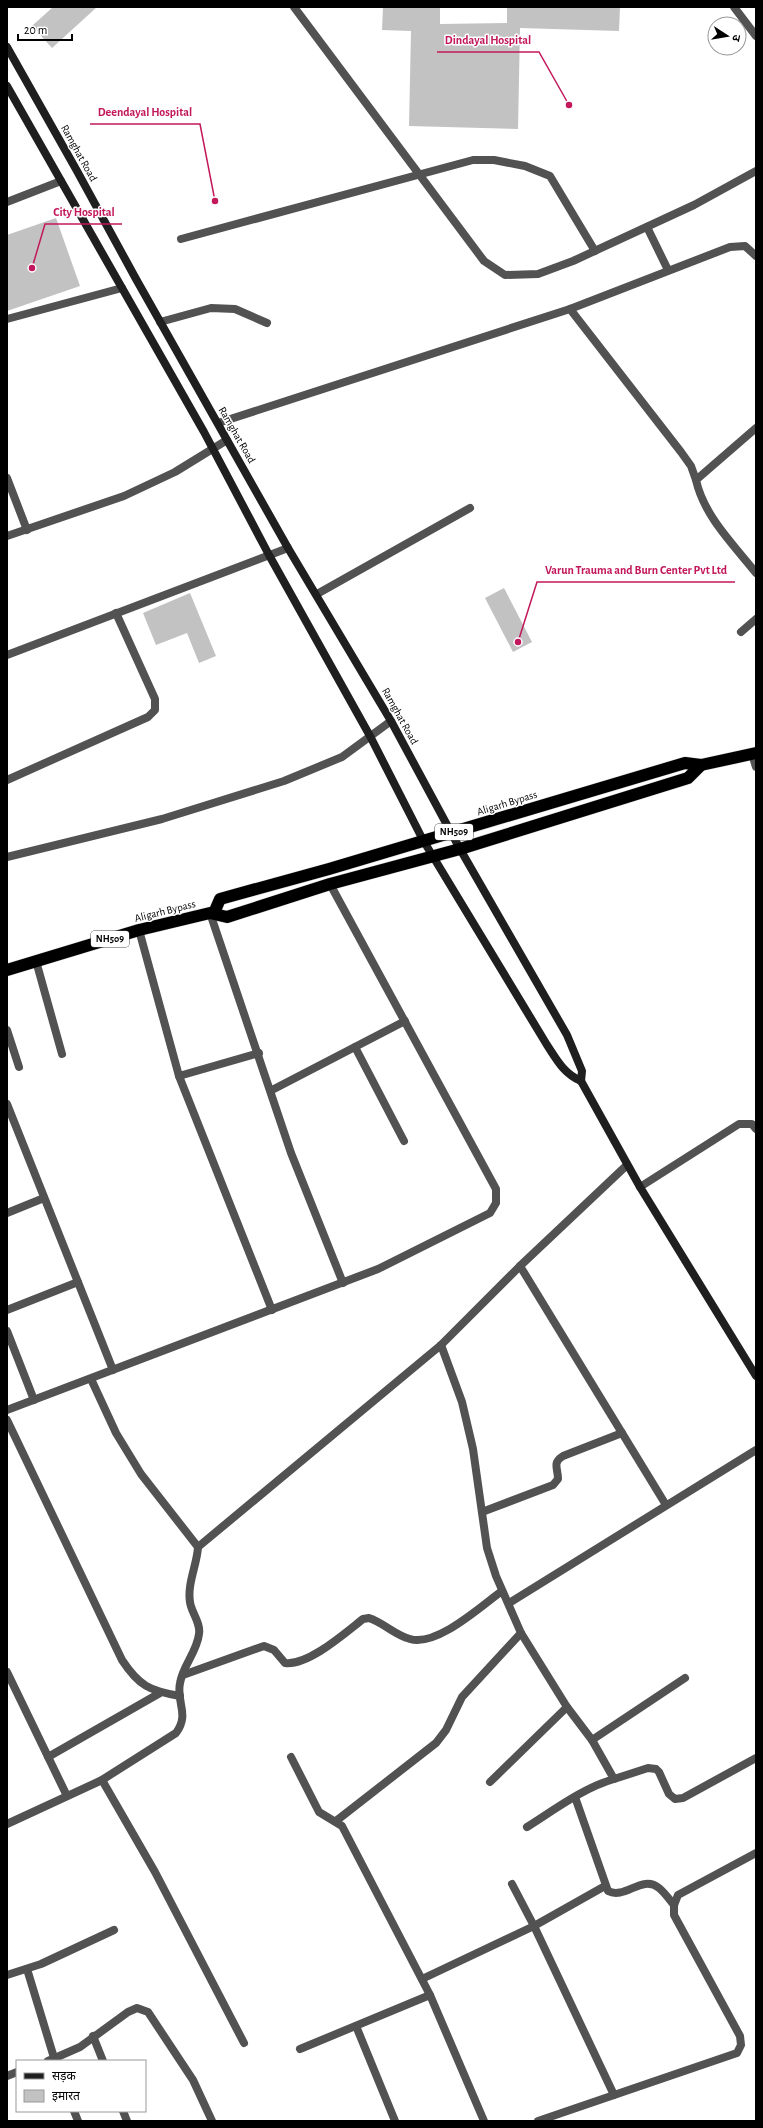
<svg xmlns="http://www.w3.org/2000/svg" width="763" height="2128" font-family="'Alegreya Sans','Noto Sans Devanagari',sans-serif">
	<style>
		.building { fill: #c2c2c2 }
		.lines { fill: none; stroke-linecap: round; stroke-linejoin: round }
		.highway-casing { stroke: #dbdbdb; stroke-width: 13 }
		.lane { stroke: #525252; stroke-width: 8 }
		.street { stroke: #525252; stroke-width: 8 }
		.secondary { stroke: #1f1f1f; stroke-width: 8 }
		.highway { stroke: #000; stroke-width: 12 }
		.labels { text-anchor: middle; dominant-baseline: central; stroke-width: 3; stroke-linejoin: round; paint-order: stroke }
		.shield { fill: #fff; stroke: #4c4c4c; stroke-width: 1 }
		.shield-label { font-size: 10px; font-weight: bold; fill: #000 }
		.street-label { font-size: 11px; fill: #000; stroke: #fff }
		.leader { fill: none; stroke: #c2185b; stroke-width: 1.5 }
		.callout-dot { fill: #c2185b; stroke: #fff; stroke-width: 1.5 }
		.callout-label { font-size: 12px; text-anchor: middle; font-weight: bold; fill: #c2185b; stroke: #fff; stroke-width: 3; stroke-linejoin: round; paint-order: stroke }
	</style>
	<rect width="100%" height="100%" fill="#fff"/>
	<g class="building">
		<polygon points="53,7 97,7 52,48 32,26"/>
		<polygon points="383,7 440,7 440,24 507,23 507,7 620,7 619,31 520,28 518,129 409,126 411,31 382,30"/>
		<polygon points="56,218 80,286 7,311 7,235"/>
		<polygon points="504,588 532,642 513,652 485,598"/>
		<polygon points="190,593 216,656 199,663 187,633 156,645 143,613"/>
	</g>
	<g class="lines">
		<g class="highway-casing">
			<g id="highway">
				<polyline points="214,913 220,899 329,869 685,763 701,765 756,753"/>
				<polyline points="7,970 139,930 210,913 227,917 330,884 460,849 688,778 701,765"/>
			</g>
		</g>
		<g class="lane">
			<polyline points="294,7 484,261 505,275 538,274 573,261 694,205 756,171"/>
			<polyline points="734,7 756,36"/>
			<polyline points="647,227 668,270"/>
			<polyline points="181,239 473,160 494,160 525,166 550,176 595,251"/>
			<polyline points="570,309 681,452 691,466 696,480"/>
			<polyline points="160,322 211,308 235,309 267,323"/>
			<polyline points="218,423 570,309 730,247 745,246 756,256"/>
			<path d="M 756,428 L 696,480 C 704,516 733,544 756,573"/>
			<polyline points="317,594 470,508"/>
			<polyline points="741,632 756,619"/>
			<polyline points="752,754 756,767"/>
		</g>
		<g class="street">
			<polyline points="7,202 61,181"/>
			<polyline points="7,319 122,288"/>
			<polyline points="7,478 27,530"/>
			<polyline points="7,536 124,496 175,472 227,440"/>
			<polyline points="7,655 288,548"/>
			<polyline points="7,780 148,717 155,710 155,699 116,613"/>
			<polyline points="7,857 162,819 284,781 342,757 391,721"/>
			<polyline points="210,913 291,1153 343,1283"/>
			<polyline points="139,930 179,1076 259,1053"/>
			<polyline points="36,961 62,1054"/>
			<polyline points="7,1030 19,1067"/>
			<polyline points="355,1047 404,1141"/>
			<polyline points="179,1076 272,1310"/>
			<polyline points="272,1090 405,1021"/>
			<polyline points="7,1104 113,1370"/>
			<polyline points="640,1187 739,1124 752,1124 756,1129"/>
			<polyline points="7,1213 44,1198"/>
			<polyline points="520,1266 666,1505"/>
			<polyline points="7,1310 78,1282"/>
			<polyline points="7,1331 34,1400"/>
			<polyline points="7,1410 378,1269 490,1213 496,1203 496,1189 330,884"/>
			<path d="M 7,1420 L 122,1660 C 139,1686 150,1691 180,1696"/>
			<path d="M 482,1512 L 553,1485 L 558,1479 C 558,1468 552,1463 563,1456 L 622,1433"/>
			<polyline points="198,1547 441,1345 520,1266 627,1165"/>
			<polyline points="509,1603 756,1450"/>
			<polyline points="7,1672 67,1796"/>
			<path d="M 183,1675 L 264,1646 L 274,1650 L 285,1663 C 308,1666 345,1633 363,1619 L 369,1618 C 384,1623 395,1635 410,1639 C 437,1647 481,1606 502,1591"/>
			<polyline points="567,1707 592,1740"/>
			<polyline points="48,1757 160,1693"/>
			<polyline points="291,1757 319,1812 342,1826 430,1995 484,2121"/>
			<polyline points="614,1779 648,1768 656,1769 659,1772 669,1794 675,1799 683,1798 756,1758"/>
			<polyline points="102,1780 155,1872 244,2043"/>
			<polyline points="490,1782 567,1707 521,1633"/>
			<path d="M 575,1797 L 608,1891 C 625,1900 642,1874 659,1888 C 665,1893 669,1899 674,1905"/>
			<polyline points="336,1821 436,1743 446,1730 462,1697 521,1633 496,1576 487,1548 473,1449 462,1402 441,1345"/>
			<path d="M 7,1824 L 102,1780 L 176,1733 C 190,1714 176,1703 180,1683 C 183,1665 197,1652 199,1634 C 201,1623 191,1612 190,1602 C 187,1584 197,1565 198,1547 L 141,1474 L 116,1433 L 91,1379"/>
			<path d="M 527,1827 C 554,1810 583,1788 614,1779 L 592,1740 L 685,1678"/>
			<polyline points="512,1884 534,1926 614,2095"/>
			<polyline points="27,1969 55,2061"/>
			<polyline points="7,1975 41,1964 114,1930"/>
			<polyline points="422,1979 534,1926 605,1886"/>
			<polyline points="356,2026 395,2121"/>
			<polyline points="93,2036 103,2061"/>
			<polyline points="300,2049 430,1995"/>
			<polyline points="48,2061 80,2047 128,2012 137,2008 148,2012 193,2080 212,2121"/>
			<polyline points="7,2076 17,2072"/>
			<polyline points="74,2111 78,2121"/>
			<polyline points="123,2111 127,2121"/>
			<polyline points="538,2121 737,2053 741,2045 740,2036 674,1915 674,1905 678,1895 756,1853"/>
		</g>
		<g class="secondary">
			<polyline points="7,47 77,171 136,279 288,548 391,721 460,849 567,1035 582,1071 581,1081 640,1187 756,1376"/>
			<path d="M 7,86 L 204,432 L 269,555 L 370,736 L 423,840 L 547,1045 C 557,1060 564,1074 581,1081"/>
		</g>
		<use href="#highway" class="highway"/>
	</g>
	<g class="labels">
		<g class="shield">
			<rect x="435" y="824" width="38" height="16" rx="3"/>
			<rect x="91" y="931" width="38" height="16" rx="3"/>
		</g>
		<g class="shield-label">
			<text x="454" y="832">NH509</text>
			<text x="110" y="939">NH509</text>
		</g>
		<g class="street-label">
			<text transform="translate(79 153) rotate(61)">Ramghat Road</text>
			<text transform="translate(237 435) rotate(60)">Ramghat Road</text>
			<text transform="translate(400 716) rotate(61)">Ramghat Road</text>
			<text transform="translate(507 803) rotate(-17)">Aligarh Bypass</text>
			<text transform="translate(165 911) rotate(-14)">Aligarh Bypass</text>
		</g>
	</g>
	<path class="leader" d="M569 105L539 52H437M215 201L200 124H90M32 268L45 224H122M518 642L537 582H735"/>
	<g class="callout-dot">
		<circle cx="569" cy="105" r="4"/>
		<circle cx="215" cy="201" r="4"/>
		<circle cx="32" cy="268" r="4"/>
		<circle cx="518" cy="642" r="4"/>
	</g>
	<g class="callout-label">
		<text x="488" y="44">Dindayal Hospital</text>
		<text x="145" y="116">Deendayal Hospital</text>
		<text x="84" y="216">City Hospital</text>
		<text x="636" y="574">Varun Trauma and Burn Center Pvt Ltd</text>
	</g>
	<rect width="763" height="2128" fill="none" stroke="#000000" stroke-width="16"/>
	<rect x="16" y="2060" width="130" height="52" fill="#ffffff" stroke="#999999"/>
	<rect x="24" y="2073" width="20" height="6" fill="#1f1f1f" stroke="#999999"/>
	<text x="52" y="2080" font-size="12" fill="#000000">सड़क</text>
	<rect x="24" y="2090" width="20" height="12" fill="#c2c2c2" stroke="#999999"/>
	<text x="52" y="2100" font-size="12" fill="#000000">इमारत</text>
	<g transform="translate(727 36) rotate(102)"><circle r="19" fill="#ffffff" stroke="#999999"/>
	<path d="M0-3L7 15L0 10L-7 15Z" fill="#000000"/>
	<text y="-6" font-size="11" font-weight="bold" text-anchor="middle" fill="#000000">उ</text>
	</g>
	<path d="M18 34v6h54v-6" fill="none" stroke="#000000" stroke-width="2"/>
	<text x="24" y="34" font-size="12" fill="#000000" stroke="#ffffff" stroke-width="3" paint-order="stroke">20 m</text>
</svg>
